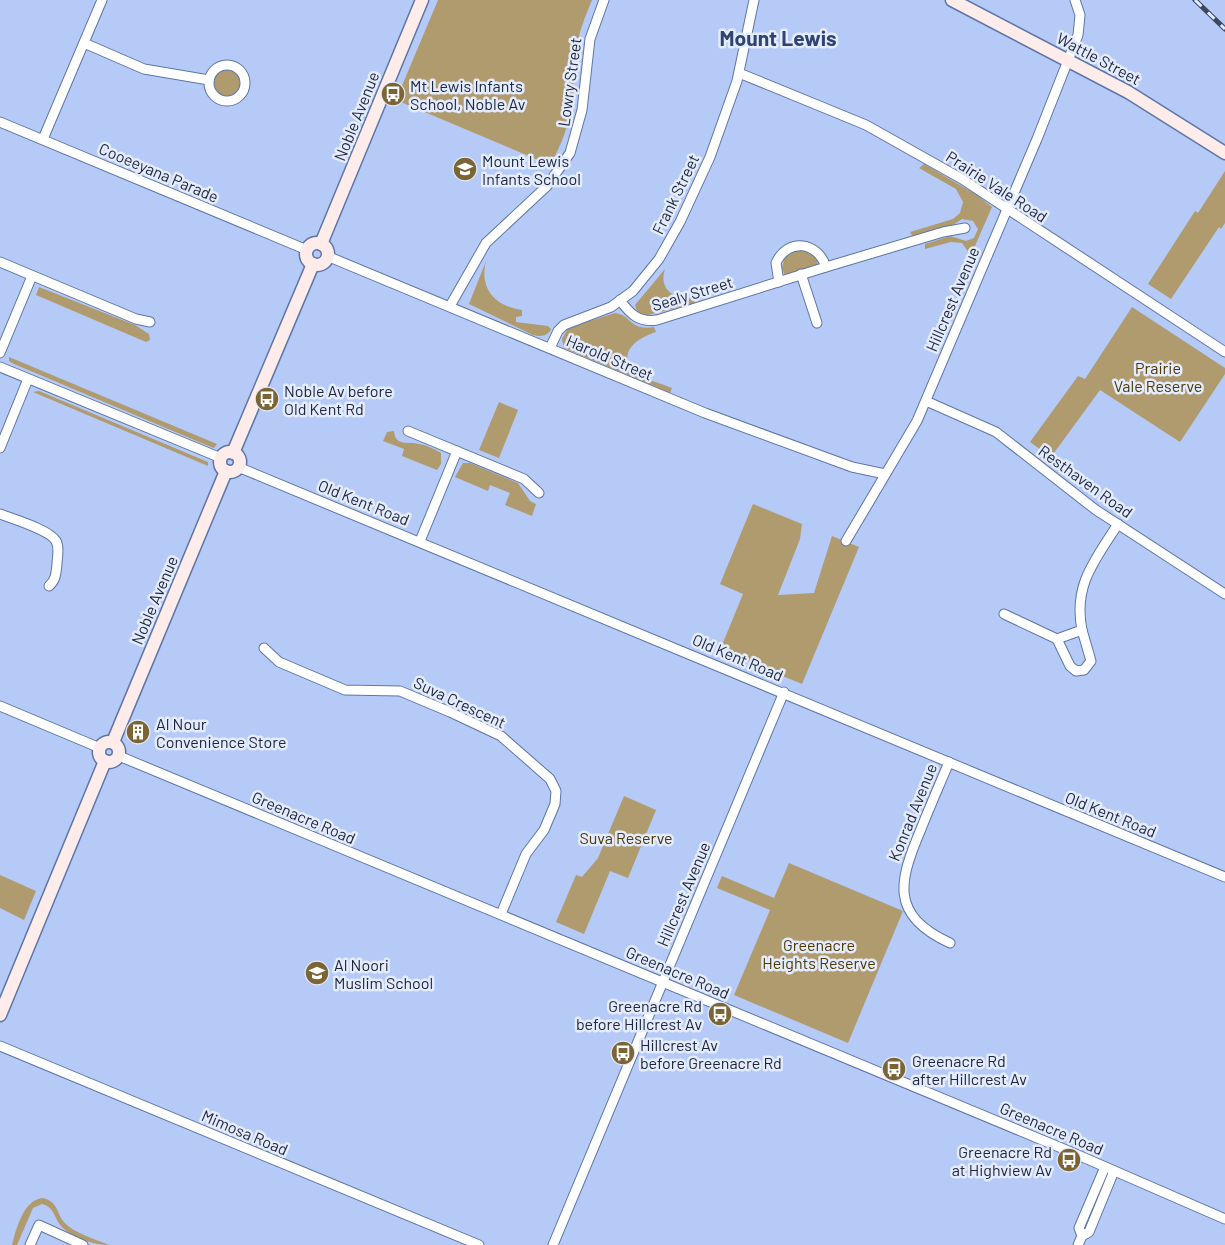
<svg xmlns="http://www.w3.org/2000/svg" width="1225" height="1245" font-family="Barlow,sans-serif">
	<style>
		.green { fill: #b09b6f }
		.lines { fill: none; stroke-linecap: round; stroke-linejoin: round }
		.street-casing { stroke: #5e76a7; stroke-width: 11 }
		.secondary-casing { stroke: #5e76a7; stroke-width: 15 }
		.street { stroke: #fff; stroke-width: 9 }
		.secondary { stroke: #feecea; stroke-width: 12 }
		.rail-casing { stroke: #3c4761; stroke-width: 5 }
		.rail { stroke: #e3ebfc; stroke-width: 3; stroke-dasharray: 9; stroke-linecap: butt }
		.labels { text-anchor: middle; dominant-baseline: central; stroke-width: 5; stroke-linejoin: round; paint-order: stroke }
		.street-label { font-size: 16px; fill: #1c253a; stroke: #e3ebfc }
		.poi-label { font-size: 16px; fill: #1c253a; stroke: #e3ebfc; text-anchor: start }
		.park-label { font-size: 16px; fill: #4d3802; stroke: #e3ebfc }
		.district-label { font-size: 21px; font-weight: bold; fill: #304472; stroke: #e3ebfc }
	</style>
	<rect width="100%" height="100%" fill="#b5caf6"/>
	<g class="green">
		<path d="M 438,0 L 592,0 C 585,17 578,34 576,52 C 571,98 575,122 550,165 L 396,100 Z"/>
		<circle cx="227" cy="83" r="13"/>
		<polygon points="924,164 977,195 992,207 968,262 969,253 962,243 951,242 925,249 925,244 950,236 966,241 974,238 978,229 973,221 962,219 953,225 913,237 910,232 953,219 960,213 963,202 956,189 919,168"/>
		<polygon points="1225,171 1225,223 1221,229 1219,227 1171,299 1148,284 1195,211 1198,213"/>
		<path d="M 796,250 C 806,251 815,252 818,263 L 816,266 L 785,275 L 782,268 L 785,256 Z"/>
		<path d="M 486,261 C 479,289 495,306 522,310 L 522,316 L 516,317 L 516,322 L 548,326 L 551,329 C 548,336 541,337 533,335 L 469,304 Z"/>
		<path d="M 665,269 C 658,289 675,301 693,298 L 695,303 L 644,316 L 637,311 L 635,305 Z"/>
		<polygon points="39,287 135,325 149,334 150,340 146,342 36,295"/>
		<polygon points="1132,307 1225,368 1225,374 1180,442 1100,390 1051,457 1030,442 1078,376 1085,379"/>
		<path d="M 615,313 C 632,315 629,331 654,327 L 656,332 C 639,337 614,353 636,372 C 646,380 660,383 672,388 L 670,393 L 564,348 L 562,339 L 568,328 Z"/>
		<polygon points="9,357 217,444 214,448 211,447 14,364 9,361"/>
		<polygon points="39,391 208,462 208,466 33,392"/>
		<polygon points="499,402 518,410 499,458 479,450"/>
		<path d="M 394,431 C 395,447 408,441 419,444 C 426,445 435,449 441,453 L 441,464 L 437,470 L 402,456 L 404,449 L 383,441 L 387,432 Z"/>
		<polygon points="463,463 470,463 518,483 530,501 536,504 532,516 505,505 510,493 490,485 488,491 455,477"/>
		<polygon points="753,504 802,524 800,539 778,595 814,593 832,536 859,547 802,684 720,650 743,594 720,584"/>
		<polygon points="624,796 656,810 628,878 610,871 584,934 556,922 576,875 582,877 598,858"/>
		<polygon points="789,863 903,911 848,1043 734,995 770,910 717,888 722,876 774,898"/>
		<polygon points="0,875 36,891 24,920 0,908"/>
		<path d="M 43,1198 C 58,1202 56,1211 63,1221 C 73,1233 95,1239 109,1245 C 94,1245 73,1238 62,1227 C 54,1219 55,1207 42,1204 L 33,1208 L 17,1245 L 12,1245 C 16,1229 24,1199 43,1198 Z"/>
	</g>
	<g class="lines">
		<g class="street-casing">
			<g id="street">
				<polyline points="84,43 144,69 209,80"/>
				<circle cx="227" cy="83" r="18"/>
				<polyline points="739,73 866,125 962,179 1225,352"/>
				<polyline points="0,122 307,250"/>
				<polyline points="43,139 102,0"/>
				<polyline points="327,256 705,413 852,467 885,474"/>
				<polyline points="0,262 136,319 150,322"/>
				<polyline points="801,274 817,323"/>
				<path d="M 779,282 L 776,263 C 788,237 818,242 826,267"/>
				<path d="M 620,300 C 630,314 639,323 657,320 L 826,267 L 943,232 L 965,228"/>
				<polyline points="450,306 486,243 547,186 570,153 582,110 590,39 604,0"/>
				<polyline points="550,348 558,331 564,325 611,307 633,291 659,259 680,222 710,157 737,81 754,0"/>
				<polyline points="0,353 32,276"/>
				<polyline points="0,367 221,458"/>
				<polyline points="926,401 996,432 1096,510 1225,594"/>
				<polyline points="408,431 524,479 539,493"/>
				<polyline points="0,448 28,379"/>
				<polyline points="238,467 1225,877"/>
				<path d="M 0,514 C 13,519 50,530 56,541 C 60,548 57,557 57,564 C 56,573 56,580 49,586"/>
				<polyline points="420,541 457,451"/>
				<polyline points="846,541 917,421 1037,139 1078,35 1080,15 1075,0"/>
				<path d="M 1004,614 L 1057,639 L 1082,630 C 1073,585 1095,560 1118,524"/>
				<polyline points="1057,639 1070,666 1076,671 1084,670 1091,661 1082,630"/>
				<polyline points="264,648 279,662 345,690 400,691 450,712 501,736 550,779 556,791 555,804 544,830 526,854 501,914"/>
				<polyline points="0,706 100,748"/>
				<polyline points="119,756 1071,1152 1225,1219"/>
				<path d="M 949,762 C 940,784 930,806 921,829 C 899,881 889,915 950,943"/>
				<polyline points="0,1046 479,1245"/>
				<polyline points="1082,1236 1079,1228 1105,1167"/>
				<polyline points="30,1245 39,1225 83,1245"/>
				<polyline points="553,1245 784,692"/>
				<polyline points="1078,1245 1082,1236 1089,1232 1114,1171"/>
			</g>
		</g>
		<g class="secondary-casing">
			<g id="secondary">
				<polyline points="952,0 1128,92 1225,153"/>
				<circle cx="317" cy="254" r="11"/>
				<polyline points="321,244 422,0"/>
				<circle cx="230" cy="462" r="10"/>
				<polyline points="233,453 313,264"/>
				<circle cx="109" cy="752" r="10"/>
				<polyline points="113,742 226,471"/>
				<polyline points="0,1015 105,761"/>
			</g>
		</g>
		<use href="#street" class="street"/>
		<use href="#secondary" class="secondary"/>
		<g class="rail-casing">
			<polyline id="rail" points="1195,0 1225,29"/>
		</g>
		<use href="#rail" class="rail"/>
	</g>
	<defs>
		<g id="bus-disc" transform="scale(1.25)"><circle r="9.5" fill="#7c6535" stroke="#e3ebfc"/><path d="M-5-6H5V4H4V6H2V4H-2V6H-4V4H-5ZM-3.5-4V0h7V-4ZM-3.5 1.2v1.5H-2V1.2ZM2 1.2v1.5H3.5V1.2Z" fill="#fff"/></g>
		<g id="school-disc" transform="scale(1.25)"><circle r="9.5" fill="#7c6535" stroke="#e3ebfc"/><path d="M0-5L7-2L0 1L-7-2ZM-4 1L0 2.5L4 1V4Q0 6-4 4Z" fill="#fff"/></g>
		<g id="building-disc" transform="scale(1.25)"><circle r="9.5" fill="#7c6535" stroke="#e3ebfc"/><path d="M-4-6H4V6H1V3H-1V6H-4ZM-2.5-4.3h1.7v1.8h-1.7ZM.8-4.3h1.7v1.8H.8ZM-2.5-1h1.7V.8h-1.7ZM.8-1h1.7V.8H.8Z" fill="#fff"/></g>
	</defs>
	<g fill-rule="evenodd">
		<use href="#bus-disc" x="393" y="94"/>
		<use href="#school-disc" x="465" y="169"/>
		<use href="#bus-disc" x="267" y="399"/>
		<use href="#building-disc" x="138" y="732"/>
		<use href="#school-disc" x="317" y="973"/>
		<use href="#bus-disc" x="720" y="1014"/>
		<use href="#bus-disc" x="623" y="1053"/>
		<use href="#bus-disc" x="894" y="1069"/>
		<use href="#bus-disc" x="1069" y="1160"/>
	</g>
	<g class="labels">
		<g class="street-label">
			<text transform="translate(1099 58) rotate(28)">Wattle Street</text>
			<text transform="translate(569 82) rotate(-82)">Lowry Street</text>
			<text transform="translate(356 116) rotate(-68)">Noble Avenue</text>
			<text transform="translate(159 172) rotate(23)">Cooeeyana Parade</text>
			<text transform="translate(997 186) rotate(33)">Prairie Vale Road</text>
			<text transform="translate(675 194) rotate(-64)">Frank Street</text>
			<text transform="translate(692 293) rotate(-17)">Sealy Street</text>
			<text transform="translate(952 299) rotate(-67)">Hillcrest Avenue</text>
			<text transform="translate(610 357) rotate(23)">Harold Street</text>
			<text transform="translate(1086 481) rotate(36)">Resthaven Road</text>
			<text transform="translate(364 502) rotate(22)">Old Kent Road</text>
			<text transform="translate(154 600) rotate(-67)">Noble Avenue</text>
			<text transform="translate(738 657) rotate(23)">Old Kent Road</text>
			<text transform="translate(460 702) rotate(25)">Suva Crescent</text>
			<text transform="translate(912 812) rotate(-68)">Konrad Avenue</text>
			<text transform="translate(1111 814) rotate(22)">Old Kent Road</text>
			<text transform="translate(304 817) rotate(23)">Greenacre Road</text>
			<text transform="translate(683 894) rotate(-67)">Hillcrest Avenue</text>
			<text transform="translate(678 972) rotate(23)">Greenacre Road</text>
			<text transform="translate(1052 1128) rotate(23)">Greenacre Road</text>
			<text transform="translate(245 1132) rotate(23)">Mimosa Road</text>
		</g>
		<g class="poi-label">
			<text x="410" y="85">Mt Lewis Infants<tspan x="410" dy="18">School, Noble Av</tspan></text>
			<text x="482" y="160">Mount Lewis<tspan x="482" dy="18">Infants School</tspan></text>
			<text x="284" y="390">Noble Av before<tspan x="284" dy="18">Old Kent Rd</tspan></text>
			<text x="156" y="723">Al Nour<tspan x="156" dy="18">Convenience Store</tspan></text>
			<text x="334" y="964">Al Noori<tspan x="334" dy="18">Muslim School</tspan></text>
			<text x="702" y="1005" text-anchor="end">Greenacre Rd<tspan x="702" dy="18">before Hillcrest Av</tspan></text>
			<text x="640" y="1044">Hillcrest Av<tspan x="640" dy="18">before Greenacre Rd</tspan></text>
			<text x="912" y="1060">Greenacre Rd<tspan x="912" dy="18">after Hillcrest Av</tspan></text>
			<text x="1052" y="1151" text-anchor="end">Greenacre Rd<tspan x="1052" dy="18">at Highview Av</tspan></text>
		</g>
		<g class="park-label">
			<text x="1158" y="367">Prairie<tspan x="1158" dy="18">Vale Reserve</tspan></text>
			<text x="626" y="837">Suva Reserve</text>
			<text x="819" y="944">Greenacre<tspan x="819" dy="18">Heights Reserve</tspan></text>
		</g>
		<g class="district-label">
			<text x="778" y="37">Mount Lewis</text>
		</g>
	</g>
</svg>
